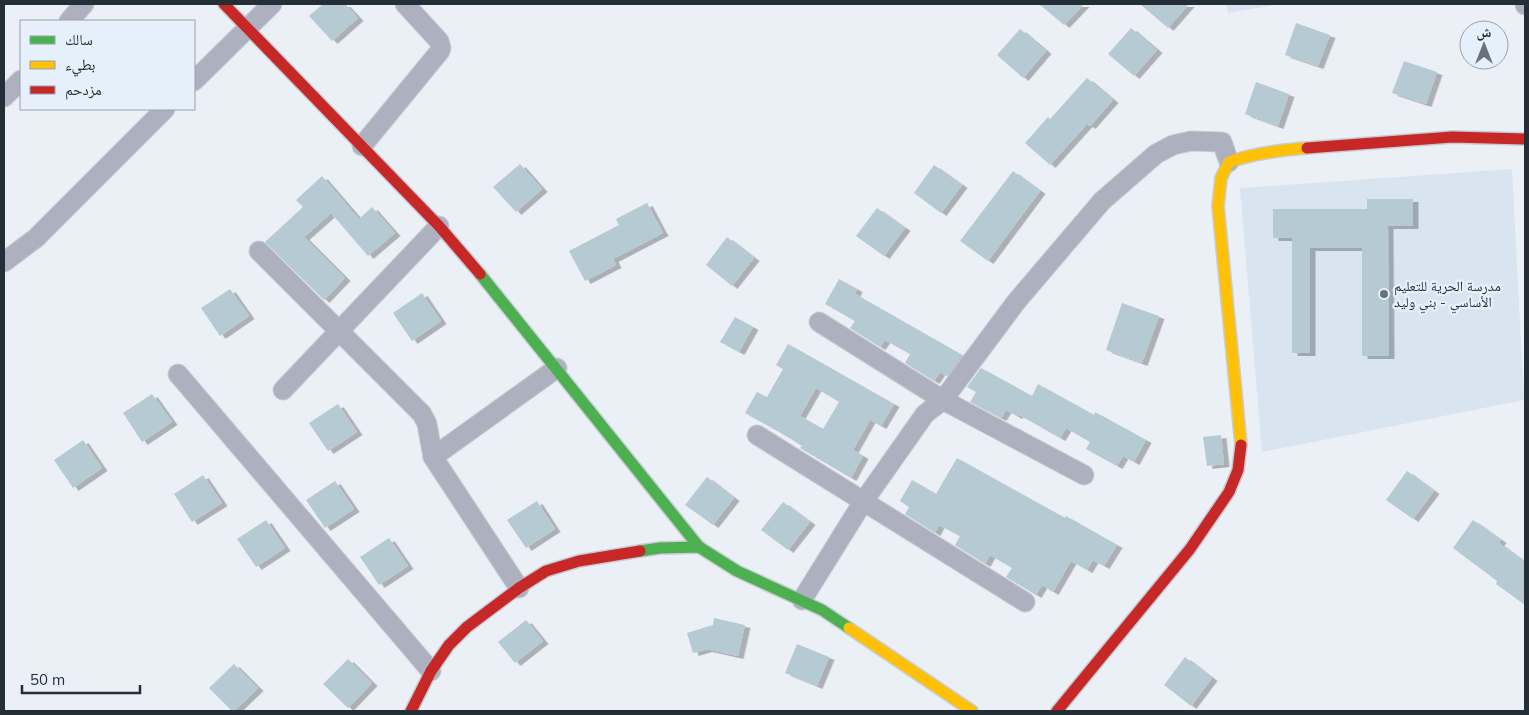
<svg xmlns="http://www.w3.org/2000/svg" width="1529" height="715" font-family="Mulish,'Noto Naskh Arabic',sans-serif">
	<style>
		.built { fill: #d8e5f1 }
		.building { fill: #b5cad2; fill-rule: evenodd; filter: url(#shadow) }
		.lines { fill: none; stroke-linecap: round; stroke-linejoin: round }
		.street-casing { stroke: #c7cdd3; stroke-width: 21 }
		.fast-casing { stroke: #c7cdd3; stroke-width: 14 }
		.slow-casing { stroke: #c7cdd3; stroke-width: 14 }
		.jam-casing { stroke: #c7cdd3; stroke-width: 14 }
		.street { stroke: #adb0bf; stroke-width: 19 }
		.fast { stroke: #4caf50; stroke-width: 11 }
		.slow { stroke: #ffc107; stroke-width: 11 }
		.jam { stroke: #c62828; stroke-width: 11 }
		.poi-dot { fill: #69727a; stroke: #e6f0fa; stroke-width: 2 }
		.labels { text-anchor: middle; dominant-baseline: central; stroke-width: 4.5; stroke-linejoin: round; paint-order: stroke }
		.poi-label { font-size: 14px; fill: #242e37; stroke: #e6f0fa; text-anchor: start }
	</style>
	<defs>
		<filter id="shadow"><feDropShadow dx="5.5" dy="3" stdDeviation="0" flood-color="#0004"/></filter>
	</defs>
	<rect width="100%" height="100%" fill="#eaf0f6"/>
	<g class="built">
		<polygon points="1226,4 1281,4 1228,13"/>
		<polygon points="1512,169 1524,400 1262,452 1240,188"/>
	</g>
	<g class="building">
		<polygon points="323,4 345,4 358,18 332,41 309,16"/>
		<polygon points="1039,4 1084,4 1064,25"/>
		<polygon points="1140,4 1189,4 1168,28"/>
		<polygon points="1296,23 1330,35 1318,66 1285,55"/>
		<polygon points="1131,28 1157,50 1134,76 1108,54"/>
		<polygon points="1020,29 1046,51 1023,78 997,55"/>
		<polygon points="1404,61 1437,72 1426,104 1392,93"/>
		<polygon points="1087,78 1113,100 1090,126 1087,124 1050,165 1025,143 1048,117 1050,119"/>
		<polygon points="1256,82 1289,94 1278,126 1245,114"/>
		<polygon points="520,164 542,189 516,212 493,187"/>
		<polygon points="934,165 962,185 941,213 914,193"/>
		<polygon points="1013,171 1040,191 988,261 960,241"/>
		<polygon points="322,176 359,219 372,207 395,233 368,256 331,213 304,237 345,278 324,300 265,242 303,207 296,200"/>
		<polygon points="1367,199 1413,199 1413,226 1388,226 1389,356 1362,356 1362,248 1310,248 1310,353 1292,353 1292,238 1273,238 1273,209 1367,209"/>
		<polygon points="647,203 663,233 613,259 616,265 585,281 569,251 619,225 616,219"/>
		<polygon points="877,208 905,228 884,256 856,236"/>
		<polygon points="727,237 754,258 732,286 706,265"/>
		<polygon points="839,279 857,289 855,294 962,355 947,376 940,372 934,381 905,363 910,354 885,340 880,347 850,328 855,321 825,304"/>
		<polygon points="230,289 249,316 220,336 201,308"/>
		<polygon points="422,293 441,321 412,341 393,313"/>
		<polygon points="1122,303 1159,316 1142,363 1106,350"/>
		<polygon points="735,317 753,327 739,352 720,342"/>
		<path d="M 788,344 L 894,404 L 881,426 L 870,420 L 853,450 L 863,456 L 851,478 L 800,448 L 802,446 L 781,433 L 745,413 L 757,392 L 767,397 L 783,369 L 776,365 ZM 816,388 L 839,402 L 823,429 L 800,416 Z"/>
		<polygon points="981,368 1032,396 1038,384 1094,415 1095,412 1146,440 1134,462 1123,456 1117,466 1086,449 1090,442 1066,428 1060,438 1018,414 1017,416 1006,410 1001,418 970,402 976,392 967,387"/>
		<polygon points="152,394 172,422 142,442 123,413"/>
		<polygon points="338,404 357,432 328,451 309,423"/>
		<polygon points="1221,435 1224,464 1207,466 1203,437"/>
		<polygon points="83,440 102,468 73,488 54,460"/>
		<polygon points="957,458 1065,518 1066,516 1117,545 1104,566 1093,560 1087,570 1071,561 1053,592 1042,585 1036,595 1006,577 1012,568 990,555 985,564 955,545 960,536 939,525 935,533 905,514 909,507 900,501 912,480 936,494"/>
		<polygon points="1407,471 1434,491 1413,519 1386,500"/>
		<polygon points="203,475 222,503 192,522 174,494"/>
		<polygon points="707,477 734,498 713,525 685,505"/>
		<polygon points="335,481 354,509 325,528 306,500"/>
		<polygon points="537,501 555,529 526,548 507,520"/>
		<polygon points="783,502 810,522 788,550 761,530"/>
		<polygon points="266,520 285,548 256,567 237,539"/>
		<polygon points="1473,520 1501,540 1499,543 1525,562 1525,605 1496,584 1497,581 1453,548"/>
		<polygon points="389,538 408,566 379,585 360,557"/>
		<polygon points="714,618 745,625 738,656 707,649 693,653 687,633 713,625"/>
		<polygon points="526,620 543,641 515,663 498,642"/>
		<polygon points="797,644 829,657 817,686 785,673"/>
		<polygon points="1185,657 1212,678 1191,706 1164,685"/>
		<polygon points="348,659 372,683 348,708 323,684"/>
		<polygon points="234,664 258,688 234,711 232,711 209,688"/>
	</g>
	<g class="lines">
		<g class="street-casing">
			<g id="street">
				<polyline points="1525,4 1525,5"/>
				<polyline points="69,21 84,4"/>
				<polyline points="194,81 272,4"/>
				<polyline points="4,97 21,80"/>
				<polyline points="362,146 440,51 441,48 439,41 405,4"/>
				<polyline points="259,251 422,414 427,424 433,457 519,588"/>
				<polyline points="4,262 36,238 165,109"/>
				<polyline points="819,322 943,400 1084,475"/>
				<polyline points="178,374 431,671"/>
				<polyline points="283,390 439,226"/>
				<polyline points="757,435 1025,602"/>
				<polyline points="433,457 557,368"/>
				<polyline points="802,600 863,502 925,414 943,400 1016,302 1102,201 1156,154 1173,145 1191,141 1222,142 1229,162"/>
			</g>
		</g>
		<g class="fast-casing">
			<g id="fast">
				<polyline points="480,274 699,547"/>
				<polyline points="640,551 660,548 699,547 737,571 822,610 849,628"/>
			</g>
		</g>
		<g class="slow-casing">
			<g id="slow">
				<path d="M 1241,445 L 1218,206 L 1221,178 L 1229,162 C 1254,153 1280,150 1307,148"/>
				<polyline points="849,628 972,711"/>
			</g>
		</g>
		<g class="jam-casing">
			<g id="jam">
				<polyline points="224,4 439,226 480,274"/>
				<polyline points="1307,148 1452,137 1525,139"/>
				<polyline points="411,711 431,671 449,645 467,627 519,588 546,571 579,561 640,551"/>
				<polyline points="1057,711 1190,549 1229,492 1238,470 1241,445"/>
			</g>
		</g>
		<use href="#street" class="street"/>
		<use href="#fast" class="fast"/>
		<use href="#slow" class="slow"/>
		<use href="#jam" class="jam"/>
	</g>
	<circle class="poi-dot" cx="1384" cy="294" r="5"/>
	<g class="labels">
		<g class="poi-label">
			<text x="1394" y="286">مدرسة الحرية للتعليم<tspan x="1394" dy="16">الأساسي - بني وليد</tspan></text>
		</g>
	</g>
	<rect width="1529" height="715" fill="none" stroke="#242e37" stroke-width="10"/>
	<rect x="20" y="20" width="175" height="90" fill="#e6f0fa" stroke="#98a2ac"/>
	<rect x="30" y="36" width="25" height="8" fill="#4caf50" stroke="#98a2ac"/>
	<text x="65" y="45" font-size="15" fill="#242e37">سالك</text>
	<rect x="30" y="61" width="25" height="8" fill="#ffc107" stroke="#98a2ac"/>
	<text x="65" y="70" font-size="15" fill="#242e37">بطيء</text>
	<rect x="30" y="86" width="25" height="8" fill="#c62828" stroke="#98a2ac"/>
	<text x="65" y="95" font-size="15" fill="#242e37">مزدحم</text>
	<g transform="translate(1484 45)"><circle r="24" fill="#e6f0fa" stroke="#98a2ac"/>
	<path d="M0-4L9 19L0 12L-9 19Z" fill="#69727a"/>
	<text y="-8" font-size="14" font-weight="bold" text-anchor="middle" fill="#242e37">ش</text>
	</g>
	<path d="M22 685v8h118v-8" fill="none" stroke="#242e37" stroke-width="2.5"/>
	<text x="30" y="685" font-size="15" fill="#242e37" stroke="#e6f0fa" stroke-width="4" paint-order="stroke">50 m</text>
</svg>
